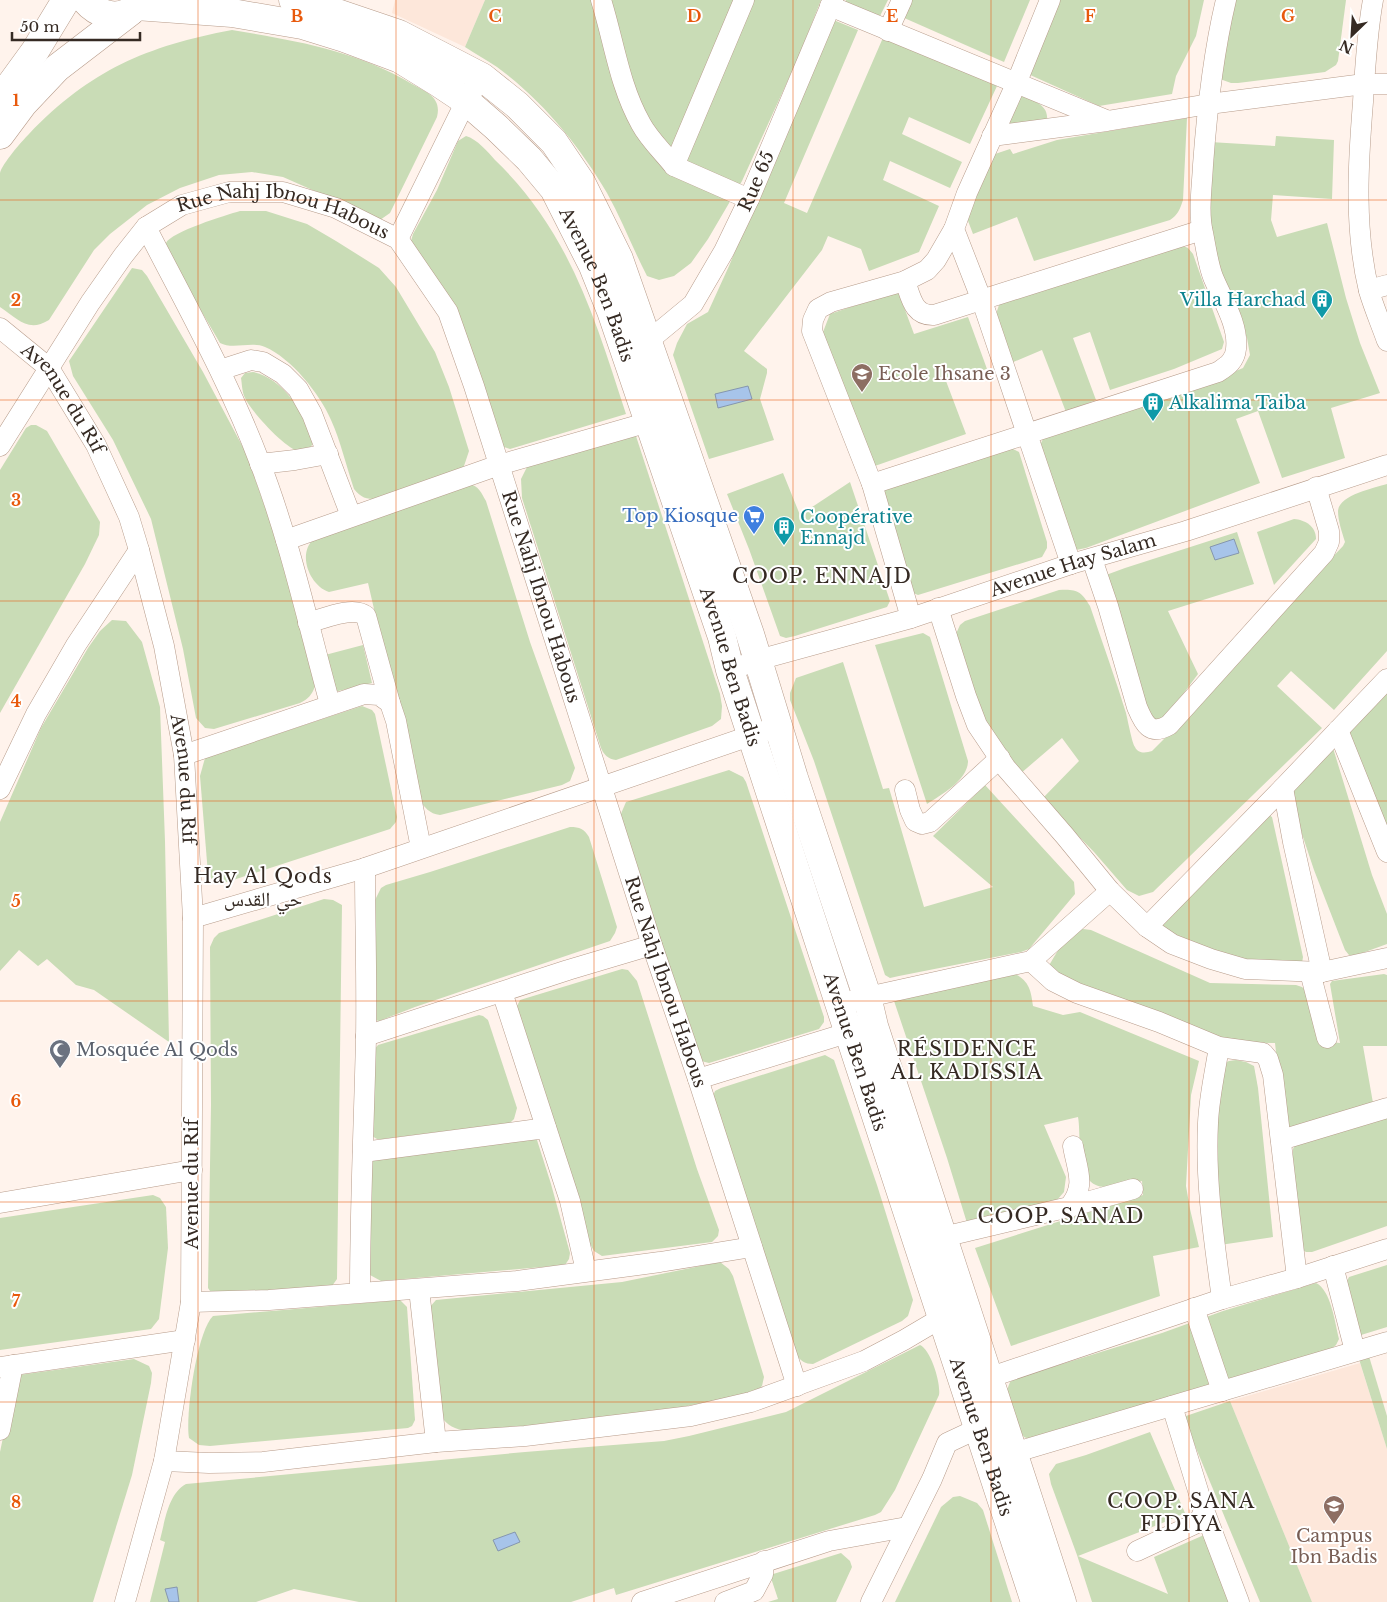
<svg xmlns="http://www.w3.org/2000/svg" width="1387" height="1602" font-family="'Libre Baskerville','Noto Naskh Arabic',serif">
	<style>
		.built { fill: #fde7da }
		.green { fill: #c9dcb6 }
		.water { fill: #a7c4ea; stroke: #8596ae }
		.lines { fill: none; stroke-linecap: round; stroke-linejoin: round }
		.street-casing { stroke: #b79c8b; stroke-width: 21 }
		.secondary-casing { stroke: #b79c8b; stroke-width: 29 }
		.street { stroke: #fff; stroke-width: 20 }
		.secondary { stroke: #fff; stroke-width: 28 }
		.grid { fill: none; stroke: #e8590c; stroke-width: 1; stroke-opacity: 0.55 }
		.labels { text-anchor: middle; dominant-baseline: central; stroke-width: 4; stroke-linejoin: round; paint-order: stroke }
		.street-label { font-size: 18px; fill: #352a23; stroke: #fff }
		.culture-label { font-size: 18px; fill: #0d838f; stroke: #fff; text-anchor: start }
		.education-label { font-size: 18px; fill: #785e54; stroke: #fff; text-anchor: start }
		.shop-label { font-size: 18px; fill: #366cbe; stroke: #fff; text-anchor: end }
		.worship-label { font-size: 18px; fill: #5b616d; stroke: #fff; text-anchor: start }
		.quarter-label { font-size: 20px; letter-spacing: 1px; fill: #352a23; stroke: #fff }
		.grid-label { font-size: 16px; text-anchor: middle; font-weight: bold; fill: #e8590c; stroke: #fff; stroke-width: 4; stroke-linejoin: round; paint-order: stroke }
	</style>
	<rect width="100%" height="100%" fill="#fff3ec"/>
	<g class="built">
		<polygon points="395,0 485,0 465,47 392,13"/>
		<polygon points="1360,1363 1387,1449 1387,1602 1312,1602 1230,1401"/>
	</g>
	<g class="green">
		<path d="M 485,0 L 821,0 L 799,56 L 742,181 L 708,239 L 691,263 L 674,276 L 659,280 L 647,276 C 633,249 622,220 607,193 C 579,145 542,100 497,67 C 487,60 475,54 465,47 Z"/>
		<polygon points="846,0 888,0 879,18 845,2"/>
		<polygon points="909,0 1030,0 1004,62 902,17"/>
		<polygon points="1056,0 1204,0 1196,36 1176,76 1172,94 1099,106 1028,74"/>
		<polygon points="1231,0 1346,0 1338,61 1336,65 1325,72 1238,83 1231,83 1220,79"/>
		<polygon points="831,19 858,30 784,203 807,213 882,40 891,40 997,86 970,144 909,117 902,134 962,162 950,188 890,161 883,180 939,206 919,252 869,271 861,249 828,236 822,250 744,351 767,369 767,373 760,399 774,440 709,459 673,355 677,343 687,324 708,312 729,266"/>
		<path d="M 232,30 C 296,41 355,50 412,84 C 426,92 442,97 437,117 L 390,213 L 380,220 L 283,177 L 252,172 L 219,175 L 180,188 L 147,205 L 110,234 L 94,250 L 49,320 C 28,333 18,319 0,307 C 0,274 0,241 0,208 C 0,197 0,183 0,173 C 2,164 22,141 29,134 C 90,70 147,46 232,30 Z"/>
		<path d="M 1017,94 C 1030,100 1049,103 1047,120 L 1001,129 Z"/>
		<path d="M 1187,118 L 1183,200 C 1180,209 1178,215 1170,220 L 1034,261 L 1017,217 L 973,234 L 965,213 L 995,154 L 1010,149 L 1013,154 L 1057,140 Z"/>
		<path d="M 466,136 C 477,139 488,152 495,160 C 570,232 595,319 626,414 L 510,449 L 501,446 L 411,241 L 413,234 L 437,190 L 458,141 Z"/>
		<polygon points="1276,136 1334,140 1332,199 1273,195 1271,220 1277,237 1327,223 1346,298 1360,343 1380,393 1331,408 1345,458 1282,478 1258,411 1236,419 1260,483 1086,548 1076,550 1042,453 1041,443 1043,439 1217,379 1243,368 1250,355 1247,338 1217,269 1207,231 1210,142 1275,146"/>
		<path d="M 240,211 L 266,211 L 307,224 L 336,241 L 379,268 L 396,287 L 435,352 L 449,387 L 469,451 L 464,466 L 460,471 L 377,499 C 366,499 361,498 354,489 C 346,466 341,442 331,420 C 320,394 291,358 265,347 C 251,341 233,350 220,343 L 166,251 C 165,248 165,246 166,243 C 171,232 226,215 240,211 Z"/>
		<polygon points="1181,245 1188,248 1193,254 1224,342 1222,349 1174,369 1110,390 1090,332 1073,338 1096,400 1066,412 1042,350 1011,363 996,314 1000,302"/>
		<path d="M 132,268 L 142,270 L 147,276 L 203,372 L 246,453 L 277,541 L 315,686 C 312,695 308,699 300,703 L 214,729 L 205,728 L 196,718 L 183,649 L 151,519 L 113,440 L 73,376 L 69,361 Z"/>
		<polygon points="898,291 914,334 968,317 987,369 946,381 966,434 872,467 823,332 830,314"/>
		<path d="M 253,372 C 283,378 304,413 315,440 C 312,445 308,453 301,452 C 286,450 251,411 245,398 C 242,392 242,384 241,378 L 245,373 Z"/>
		<polygon points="31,425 36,425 47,431 100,522 99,535 85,564 0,713 0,470 26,428"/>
		<path d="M 635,433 L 720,694 L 722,706 L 721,719 L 712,726 L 616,760 C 608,759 604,755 601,748 L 522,498 L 521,479 L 527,467 Z"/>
		<polygon points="1011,448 1019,452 1047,542 1047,548 1042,557 918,595 913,593 878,491"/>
		<polygon points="783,473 800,515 850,482 890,601 887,607 795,636 786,638 780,636 749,549 727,494"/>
		<path d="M 468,484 C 479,485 481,493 486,501 L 530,642 L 575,768 L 570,781 L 562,785 L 440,815 C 429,814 425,807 418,799 L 368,583 L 329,592 C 309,585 297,553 314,539 Z"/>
		<path d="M 1387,484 L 1387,651 L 1334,710 L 1291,671 L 1277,686 L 1322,728 L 1153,892 L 1139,896 L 1127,890 L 1094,852 L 1042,799 L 1079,761 L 1062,738 L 1020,774 L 980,718 L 955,636 L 960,625 L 965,621 L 1059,590 C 1077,589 1081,591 1090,606 C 1102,642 1115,677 1126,713 C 1128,721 1132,743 1135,747 C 1138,754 1146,753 1152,751 L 1178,725 L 1205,692 L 1343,546 L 1345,542 C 1342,532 1338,521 1338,511 C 1339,495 1374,488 1387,484 Z"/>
		<path d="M 1294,519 C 1305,520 1316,526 1316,539 L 1274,585 L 1257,532 Z"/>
		<polygon points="1237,532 1254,584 1168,611 1198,674 1166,717 1160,722 1148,717 1106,575 1125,568"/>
		<polygon points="112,620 126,621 142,642 160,707 165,841 169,1042 94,990 76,985 47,959 38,966 19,950 0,971 0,822 41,728 88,648 100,631"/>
		<path d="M 923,633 L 930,637 L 968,761 C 968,780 941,795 927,804 L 875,645 Z"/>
		<polygon points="363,645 372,683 334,692 325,655"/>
		<polygon points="843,662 883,789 889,788 924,907 993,887 933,836 985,785 1074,882 1075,894 1029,949 1021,952 899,976 890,978 885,975 814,761 790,700 790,693 796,678"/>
		<polygon points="1387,689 1387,834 1348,734 1351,729"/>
		<path d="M 362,706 L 372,710 L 375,714 L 397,817 L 396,822 L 390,829 L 227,882 C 218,884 213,882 208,874 L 200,776 L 205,758 Z"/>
		<polygon points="1333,748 1372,875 1387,914 1387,944 1354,956 1349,955 1345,950 1314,870 1288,792"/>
		<polygon points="729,770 743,777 746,782 824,1017 824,1022 819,1029 709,1063 701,1061 697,1053 620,816 626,802"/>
		<polygon points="1269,815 1272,817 1303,957 1302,963 1244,962 1164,930 1162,925"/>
		<path d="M 570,827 C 580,827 584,829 589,837 L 617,927 L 615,933 L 610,941 L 415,1007 L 379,1021 L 375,1020 L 371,908 L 381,888 L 386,885 L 430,872 Z"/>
		<polygon points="324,899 333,900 342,905 337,1279 332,1286 277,1291 214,1292 210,1291 208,1288 211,1105 210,947 214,938 219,933"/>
		<path d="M 1083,929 L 1091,930 L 1210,983 L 1296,985 L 1302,987 L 1307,992 L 1321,1041 L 1340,1043 L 1330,984 L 1332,981 L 1384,974 L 1387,975 L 1387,1046 L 1363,1046 L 1373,1103 L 1292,1129 L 1284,1124 L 1275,1043 L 1221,1042 L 1046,970 C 1055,957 1066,932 1083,929 Z"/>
		<polygon points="622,969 628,970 637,981 697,1169 719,1230 718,1236 712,1242 602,1256 594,1251 590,1244 517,1006 520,1000"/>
		<path d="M 1013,973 C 1029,980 1031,990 1033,1006 L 1063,1015 L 1080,1012 L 1199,1061 L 1191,1095 L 1186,1186 L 1190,1209 L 1199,1247 L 1153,1256 L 1160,1296 L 1011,1346 L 975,1248 L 1143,1195 L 1142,1181 C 1131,1183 1119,1187 1107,1187 C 1073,1188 1082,1138 1078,1117 L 1044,1125 L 1066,1177 L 1064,1192 L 1057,1200 L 967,1223 L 947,1158 L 893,998 Z"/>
		<polygon points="479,1015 483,1016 488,1020 517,1108 514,1119 510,1123 383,1139 377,1139 372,1136 374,1050 378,1045"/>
		<path d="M 825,1055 L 834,1060 L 877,1185 L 913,1300 L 908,1316 L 902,1321 L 813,1364 C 805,1364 801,1361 795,1354 L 713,1096 L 715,1091 L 721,1088 Z"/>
		<polygon points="1236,1060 1246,1062 1254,1066 1258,1088 1273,1237 1220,1245 1212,1153 1222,1064 1229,1061"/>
		<polygon points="1387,1117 1387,1226 1312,1252 1306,1252 1303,1250 1293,1159 1293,1149 1295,1145"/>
		<polygon points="534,1138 537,1140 551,1184 570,1253 569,1259 565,1265 381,1281 370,1275 368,1229 372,1160"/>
		<polygon points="153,1195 160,1198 166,1207 168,1248 159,1319 151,1329 0,1350 0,1218"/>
		<path d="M 720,1262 L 729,1269 L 733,1276 L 764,1377 L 762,1386 L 755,1392 L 653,1413 L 553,1425 L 470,1431 C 459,1430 450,1428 443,1419 L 429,1308 L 436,1300 L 622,1282 Z"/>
		<polygon points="1387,1265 1387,1327 1361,1335 1346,1283 1349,1277"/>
		<path d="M 1316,1283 C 1331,1290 1335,1323 1339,1339 L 1336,1345 L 1330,1350 L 1029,1439 L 1024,1437 L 1018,1428 L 1007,1390 L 1010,1382 L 1017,1378 L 1162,1333 L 1223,1311 Z"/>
		<path d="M 400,1300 L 407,1307 L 415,1420 L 412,1426 L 408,1428 L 210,1446 L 199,1445 L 189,1438 C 185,1415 197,1331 213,1316 Z"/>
		<path d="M 920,1345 C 931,1350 941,1383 939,1395 L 895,1490 L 881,1512 L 875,1515 L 616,1595 L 614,1588 L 571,1602 L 359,1602 L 294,1589 L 256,1602 L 150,1602 L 165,1542 L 160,1540 C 165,1521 168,1494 186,1484 L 525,1452 L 664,1441 L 689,1436 L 786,1412 Z"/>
		<polygon points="1368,1353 1387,1416 1387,1449 1358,1356"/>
		<polygon points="134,1359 149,1366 152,1373 151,1383 132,1475 93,1602 0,1602 0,1452 14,1384 19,1375"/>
		<polygon points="1230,1401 1312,1602 1260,1602 1183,1417"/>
		<polygon points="1150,1432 1185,1513 1160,1524 1078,1556 1168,1594 1154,1557 1204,1535 1230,1602 1092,1602 1077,1555 1051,1484 1049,1474 1056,1464 1086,1455"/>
		<polygon points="960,1496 977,1503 983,1510 1012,1602 895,1602 941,1507 953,1497"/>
		<polygon points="841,1553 850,1561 852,1567 836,1602 768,1602 778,1599 770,1575"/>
	</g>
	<g class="water">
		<polygon points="748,386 752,399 718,408 715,394"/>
		<polygon points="1234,539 1239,553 1215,560 1210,547"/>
		<polygon points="515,1532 520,1542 498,1551 493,1540"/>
		<polygon points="177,1587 179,1602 169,1602 165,1589"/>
	</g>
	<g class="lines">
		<g class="street-casing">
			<g id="street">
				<path d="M 601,0 C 614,41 619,85 641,124 C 649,139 663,152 674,166"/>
				<polyline points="744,0 674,166 749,199"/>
				<polyline points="1050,0 1016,84 967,193 954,229 982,301 1071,564"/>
				<path d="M 1373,0 C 1367,33 1365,68 1363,102 C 1358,164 1354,229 1369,291 C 1374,308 1381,324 1387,341"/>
				<polyline points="830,6 1106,120"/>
				<polyline points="888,31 902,0"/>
				<polyline points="992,136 1107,121 1209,104 1364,84 1387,84"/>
				<path d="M 146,227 C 186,305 229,381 260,463 C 290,541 308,624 330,704"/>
				<polyline points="398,239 466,101 482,77"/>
				<path d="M 905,281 C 911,297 913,316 934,315 L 1202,230"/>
				<polyline points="1369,290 1387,285"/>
				<path id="s1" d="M 0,328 L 49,368 L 96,445 L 129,517 L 139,550 L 164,646 L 184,755 L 193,918 L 191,1302 L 164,1461 L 125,1602"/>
				<path id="s2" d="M 647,342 L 693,304 L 724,251 L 749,199 L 833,0"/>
				<polyline points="220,370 251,360 263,362 283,374 298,389 312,414 351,516"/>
				<path id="s3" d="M 0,446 L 90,303 L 123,256 L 146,227 L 182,205 L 229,192 L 283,192 L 336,208 L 398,239 L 448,312 L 474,386 L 652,945 L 698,1079 L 797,1386"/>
				<polyline points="260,464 295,460 328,454"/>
				<path d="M 872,484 L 1218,372 C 1227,366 1235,361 1236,349 C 1239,325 1222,299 1213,277 C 1208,264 1206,248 1203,233 C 1198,212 1202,187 1203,165 C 1207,110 1213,54 1226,0"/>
				<polyline points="286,540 499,465 649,422"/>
				<path d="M 1092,559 L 1108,606 L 1137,707 C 1144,724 1150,736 1169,725 L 1324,553 L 1329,542 L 1329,531 L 1316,487"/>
				<polyline points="938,608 966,696 977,725 1006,768 1065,836 1110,891 1147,927 1172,944 1211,959 1245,969 1322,972 1387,958"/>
				<polyline points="911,618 872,484 812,331 813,320 818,309 831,302 905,281 927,270 936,260 954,229"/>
				<path d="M 308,623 C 323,619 353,605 366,616 L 390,703"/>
				<path id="s4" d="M 730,670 L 758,660 L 911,618 L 1071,564 L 1186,531 L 1387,465"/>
				<polyline points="1338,730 1387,852"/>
				<polyline points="184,755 364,694 379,695 390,703 396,721 421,848"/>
				<polyline points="1283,788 1293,842 1322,972"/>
				<polyline points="0,789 36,714 76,645 139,550"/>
				<polyline points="905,790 910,810 915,821 922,824 930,822 1000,758"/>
				<polyline points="193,918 365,868 779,726"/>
				<polyline points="1147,927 1283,788 1387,679"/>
				<polyline points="1031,961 1053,981 1077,993 1159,1022 1219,1047 1263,1053 1268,1059 1273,1075 1297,1278"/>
				<polyline points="1310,972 1327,1038"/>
				<polyline points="502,992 570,1201 586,1271"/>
				<polyline points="854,1000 1031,961 1110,891"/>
				<polyline points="366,1036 568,970 652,945"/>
				<path d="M 1219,1047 C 1215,1072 1209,1098 1208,1123 C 1205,1182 1214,1240 1222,1299"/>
				<polyline points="698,1079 860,1029"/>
				<polyline points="1281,1140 1387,1108"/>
				<polyline points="363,1152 546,1128"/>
				<polyline points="0,1203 192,1170"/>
				<polyline points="1069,1207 1133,1189"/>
				<path d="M 943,1237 L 1069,1207 C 1087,1186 1077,1170 1073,1146"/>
				<polyline points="1333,1266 1355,1351"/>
				<polyline points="419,1289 436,1442"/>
				<path d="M 360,1292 C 360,1208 364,1123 366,1038 C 367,981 365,924 365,868"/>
				<polyline points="191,1302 269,1300 517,1281 660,1262 752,1247"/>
				<polyline points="1194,1308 1222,1391"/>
				<polyline points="0,1367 185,1340"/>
				<polyline points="979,1388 988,1378 1222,1299 1297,1278 1387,1249"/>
				<polyline points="0,1430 13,1365"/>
				<polyline points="1000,1454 1013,1453 1387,1342"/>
				<polyline points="164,1461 209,1463 263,1462 436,1442 525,1436 691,1416 751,1402 864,1361 904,1340 943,1317"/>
				<polyline points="1204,1510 1239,1602"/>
				<polyline points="1137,1551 1199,1522 1204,1510 1172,1406"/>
				<polyline points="642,1602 829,1541 907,1527"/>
				<polyline points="725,1602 754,1591 763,1574 764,1561"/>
				<polyline points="871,1602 932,1479 947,1443 979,1428"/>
			</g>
		</g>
		<g class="secondary-casing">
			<g id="secondary">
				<path d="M 85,0 C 97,14 116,21 132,10"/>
				<polyline points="293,0 340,14 399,34 482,77 517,105 554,142 581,182 619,259 750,634 794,778 867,996 874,1026 1062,1602"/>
				<path id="s5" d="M 136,6 L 232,13 L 302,25 L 344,38 L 400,59 L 439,83 L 466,101 L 496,127 L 529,159 L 554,189 L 593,266 L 611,311 L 722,637 L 730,670 L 1035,1602"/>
				<polyline points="0,99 35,51 66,0"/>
				<polyline points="0,135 23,104 57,68 130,12"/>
			</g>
		</g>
		<use href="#street" class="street"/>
		<use href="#secondary" class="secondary"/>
	</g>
	<path class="grid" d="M 198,0 L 198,1602M 396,0 L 396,1602M 594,0 L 594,1602M 793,0 L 793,1602M 991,0 L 991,1602M 1189,0 L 1189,1602M 0,200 L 1387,200M 0,400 L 1387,400M 0,601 L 1387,601M 0,801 L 1387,801M 0,1001 L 1387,1001M 0,1202 L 1387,1202M 0,1402 L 1387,1402"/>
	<defs>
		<g id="building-pin" transform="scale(1.125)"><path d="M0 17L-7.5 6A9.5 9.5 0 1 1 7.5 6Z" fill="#0f9aa8" stroke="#fff"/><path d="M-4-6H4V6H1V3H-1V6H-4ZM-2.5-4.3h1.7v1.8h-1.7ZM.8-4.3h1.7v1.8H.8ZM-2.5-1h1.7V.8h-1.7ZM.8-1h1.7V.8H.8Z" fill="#fff"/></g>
		<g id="school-pin" transform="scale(1.125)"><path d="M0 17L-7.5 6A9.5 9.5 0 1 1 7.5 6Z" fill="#8d6e63" stroke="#fff"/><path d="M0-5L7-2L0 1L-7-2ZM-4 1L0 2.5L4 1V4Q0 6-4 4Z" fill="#fff"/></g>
		<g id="supermarket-pin" transform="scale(1.125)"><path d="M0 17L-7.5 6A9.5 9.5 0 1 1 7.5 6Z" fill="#3f7fe0" stroke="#fff"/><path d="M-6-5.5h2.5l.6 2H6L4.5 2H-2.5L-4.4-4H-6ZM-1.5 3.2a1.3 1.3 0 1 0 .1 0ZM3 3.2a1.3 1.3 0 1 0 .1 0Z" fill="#fff"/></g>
		<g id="mosque-pin" transform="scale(1.125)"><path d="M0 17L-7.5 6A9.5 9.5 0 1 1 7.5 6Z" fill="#6b7280" stroke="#fff"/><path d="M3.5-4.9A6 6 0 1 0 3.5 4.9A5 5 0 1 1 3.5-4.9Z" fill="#fff"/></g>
	</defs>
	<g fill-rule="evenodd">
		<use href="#building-pin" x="1322" y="300"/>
		<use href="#school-pin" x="862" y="374"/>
		<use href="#building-pin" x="1153" y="403"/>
		<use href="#supermarket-pin" x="754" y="516"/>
		<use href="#building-pin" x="784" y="527"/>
		<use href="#mosque-pin" x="60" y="1050"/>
		<use href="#school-pin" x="1334" y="1506"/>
	</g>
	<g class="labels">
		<g class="street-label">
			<text stroke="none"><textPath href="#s2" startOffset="198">Rue 65</textPath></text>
			<text stroke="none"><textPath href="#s3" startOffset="411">Rue Nahj Ibnou Habous</textPath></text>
			<text stroke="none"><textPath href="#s5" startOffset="579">Avenue Ben Badis</textPath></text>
			<text stroke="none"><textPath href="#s1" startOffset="96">Avenue du Rif</textPath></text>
			<text stroke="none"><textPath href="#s4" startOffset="359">Avenue Hay Salam</textPath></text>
			<text stroke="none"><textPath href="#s3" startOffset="921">Rue Nahj Ibnou Habous</textPath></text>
			<text stroke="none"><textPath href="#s5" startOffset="984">Avenue Ben Badis</textPath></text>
			<text stroke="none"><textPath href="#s1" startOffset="501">Avenue du Rif</textPath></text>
			<text stroke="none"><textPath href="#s3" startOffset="1326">Rue Nahj Ibnou Habous</textPath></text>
			<text stroke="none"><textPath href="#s5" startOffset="1389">Avenue Ben Badis</textPath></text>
			<text transform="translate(192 1184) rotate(-90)">Avenue du Rif</text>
			<text stroke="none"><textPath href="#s5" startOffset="1794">Avenue Ben Badis</textPath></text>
		</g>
		<g class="culture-label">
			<text x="1306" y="300" text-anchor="end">Villa Harchad</text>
			<text x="1169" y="403">Alkalima Taiba</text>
			<text x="800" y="517">Coopérative<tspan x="800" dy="21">Ennajd</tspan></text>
		</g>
		<g class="education-label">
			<text x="878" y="374">Ecole Ihsane 3</text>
			<text x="1334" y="1536" text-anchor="middle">Campus<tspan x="1334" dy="21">Ibn Badis</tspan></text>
		</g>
		<g class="shop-label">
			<text x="738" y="516">Top Kiosque</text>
		</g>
		<g class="worship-label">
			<text x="76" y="1050">Mosquée Al Qods</text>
		</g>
		<g class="quarter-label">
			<text x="822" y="576">COOP. ENNAJD</text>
			<text x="263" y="876">Hay Al Qods<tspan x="263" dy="23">حي القدس</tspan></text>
			<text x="967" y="1049">RÉSIDENCE<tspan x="967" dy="23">AL KADISSIA</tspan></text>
			<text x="1061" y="1216">COOP. SANAD</text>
			<text x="1181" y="1501">COOP. SANA<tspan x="1181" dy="23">FIDIYA</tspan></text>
		</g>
	</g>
	<g class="grid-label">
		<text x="297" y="22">B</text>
		<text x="495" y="22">C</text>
		<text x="694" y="22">D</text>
		<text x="892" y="22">E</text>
		<text x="1090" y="22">F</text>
		<text x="1288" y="22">G</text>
		<text x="16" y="106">1</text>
		<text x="16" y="306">2</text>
		<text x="16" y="506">3</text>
		<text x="16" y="707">4</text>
		<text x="16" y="907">5</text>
		<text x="16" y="1107">6</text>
		<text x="16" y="1307">7</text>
		<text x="16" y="1508">8</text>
	</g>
	<g transform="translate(1352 35) rotate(205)" stroke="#ffffff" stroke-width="4" paint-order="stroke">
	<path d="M0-4L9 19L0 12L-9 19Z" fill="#352a23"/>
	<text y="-8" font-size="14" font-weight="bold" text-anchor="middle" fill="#352a23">N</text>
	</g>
	<path d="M12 32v8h128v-8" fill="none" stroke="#352a23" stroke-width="2.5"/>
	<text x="20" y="32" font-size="15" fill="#352a23" stroke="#ffffff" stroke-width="4" paint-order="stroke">50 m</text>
</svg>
